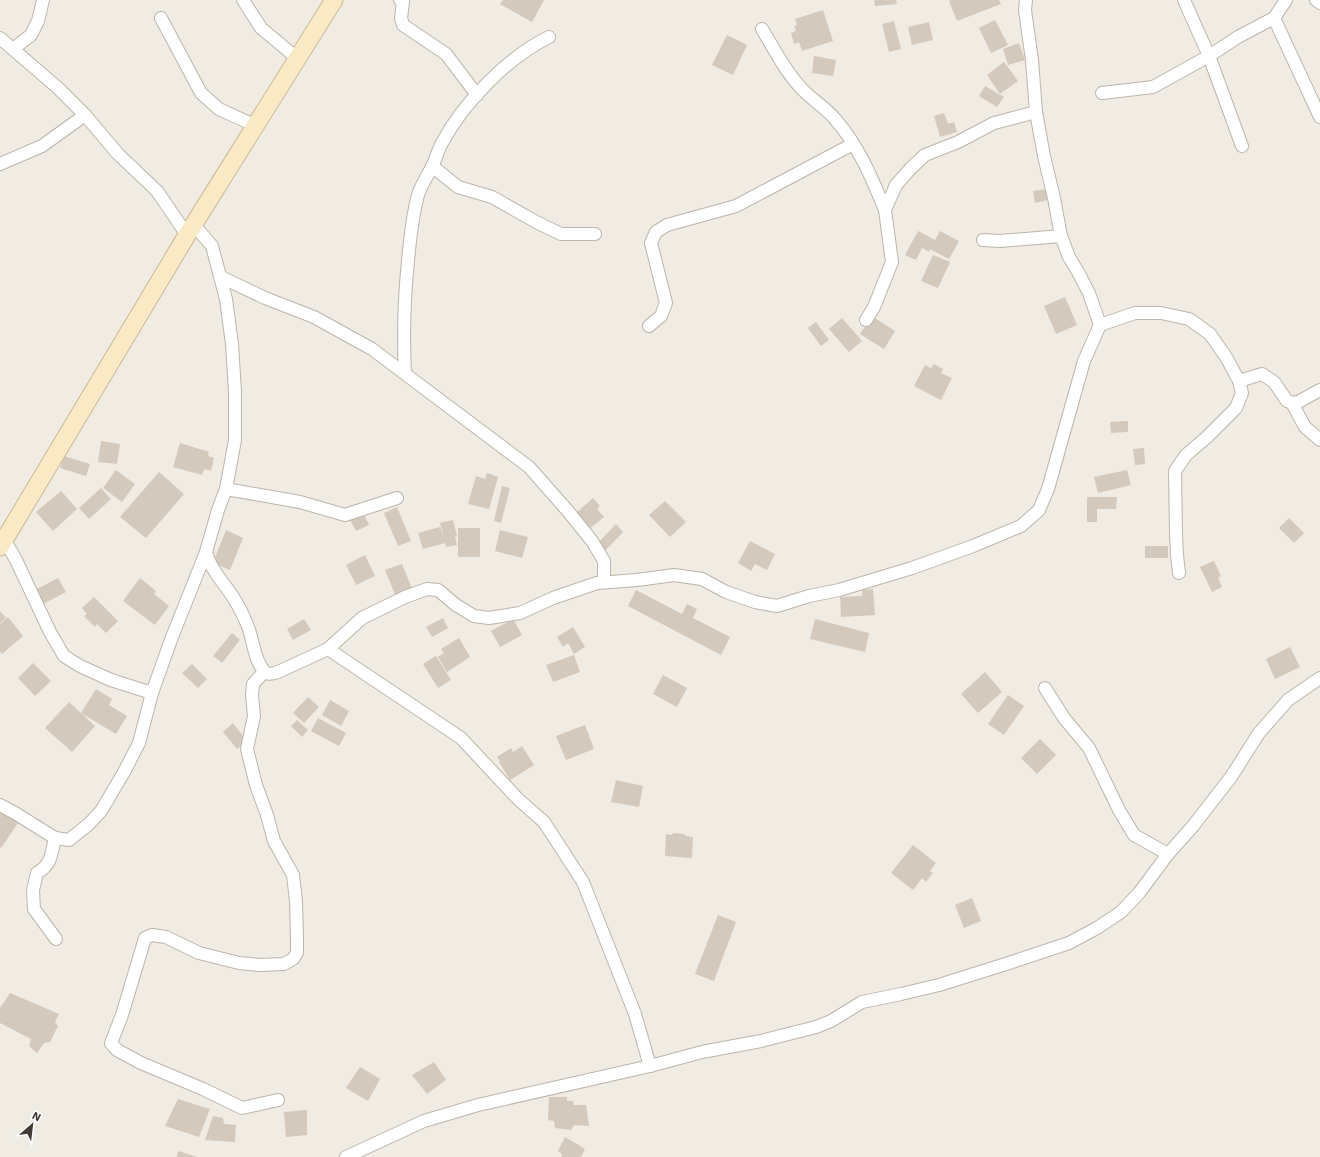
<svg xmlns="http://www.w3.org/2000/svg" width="1320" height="1157" font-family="'Work Sans',sans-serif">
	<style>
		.building { fill: #d3c9bd }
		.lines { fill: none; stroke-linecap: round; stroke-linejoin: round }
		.street-casing { stroke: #bdb5aa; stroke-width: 14 }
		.secondary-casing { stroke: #ccba96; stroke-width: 19 }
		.street { stroke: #fff; stroke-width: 12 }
		.secondary { stroke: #f9e9c4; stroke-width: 17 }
	</style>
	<rect width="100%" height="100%" fill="#f0ebe3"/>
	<g class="building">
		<polygon points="503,0 544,0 532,22 500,4"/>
		<polygon points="874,0 896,0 897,4 875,6"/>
		<polygon points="951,0 999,0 1001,4 957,21 949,1"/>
		<polygon points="823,10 833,41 802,51 799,42 794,44 791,33 796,31 794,26 797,25 795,19"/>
		<polygon points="995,20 1008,45 991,53 979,28"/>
		<polygon points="894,21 901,49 889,52 882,24"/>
		<polygon points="929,22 933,40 912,45 908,27"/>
		<polygon points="727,35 747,45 733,75 712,65"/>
		<polygon points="1019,43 1025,60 1008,65 1003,49"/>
		<polygon points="814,56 836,60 833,76 812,73"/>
		<polygon points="1004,62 1018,81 1000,94 987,75"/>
		<polygon points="985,86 1004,97 997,107 979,96"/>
		<polygon points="944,113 948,124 954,122 957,132 940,137 934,116"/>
		<polygon points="1046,189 1048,200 1035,203 1033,191"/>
		<polygon points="918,231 935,240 940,231 959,241 949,259 930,249 929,252 922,248 916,260 905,255"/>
		<polygon points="933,255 950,262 938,288 921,281"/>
		<polygon points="1065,297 1077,325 1056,334 1044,306"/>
		<polygon points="872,316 895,331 884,349 860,334"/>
		<polygon points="842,318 862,341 849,352 829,329"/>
		<polygon points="816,322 829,340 821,346 808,328"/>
		<polygon points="934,364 943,369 941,373 952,378 941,400 914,386 925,365 931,368"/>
		<polygon points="1128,421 1128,432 1111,433 1110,422"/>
		<polygon points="101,441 120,444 117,464 98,462"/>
		<polygon points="180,443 209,452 208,456 214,458 211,471 204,469 202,475 173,467"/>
		<polygon points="1144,448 1145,464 1135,465 1133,449"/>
		<polygon points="64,456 90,464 86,476 60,468"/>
		<polygon points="116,470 135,484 122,502 103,488"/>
		<polygon points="1127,470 1131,485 1098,493 1094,477"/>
		<polygon points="159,472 184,494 146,538 120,517"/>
		<polygon points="487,473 498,477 489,509 468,504 476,476 485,479"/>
		<polygon points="502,486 510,488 501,523 494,521"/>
		<polygon points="101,488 111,499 89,519 79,508"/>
		<polygon points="61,491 77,509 53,531 36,512"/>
		<polygon points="1087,497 1117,497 1116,509 1097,509 1097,522 1087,522"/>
		<polygon points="593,498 600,506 597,509 604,517 589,529 575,514"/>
		<polygon points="665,501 686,522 670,537 649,515"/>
		<polygon points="397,507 411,541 398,546 384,513"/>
		<polygon points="364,514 369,525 356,531 350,520"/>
		<polygon points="1289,518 1304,533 1294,543 1279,528"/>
		<polygon points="453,520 457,536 455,537 457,545 446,547 445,543 423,549 418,533 440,527 444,538 440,523"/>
		<polygon points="616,524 623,532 605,551 597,544"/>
		<rect x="458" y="528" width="22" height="29"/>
		<polygon points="226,530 243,538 230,570 213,563"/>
		<polygon points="500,530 528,537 522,558 495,551"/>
		<polygon points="750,541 775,554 767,570 755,564 751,571 738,563"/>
		<rect x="1145" y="546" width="23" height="12"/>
		<polygon points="365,555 375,576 356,585 346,565"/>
		<polygon points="1214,561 1221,576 1218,578 1222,587 1212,592 1200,567"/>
		<polygon points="402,564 413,591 396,597 385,570"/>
		<polygon points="58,578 66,592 43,604 35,590"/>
		<polygon points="140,578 156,591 154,594 169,606 155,625 123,601"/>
		<polygon points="873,589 875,615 841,617 840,597 862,596 862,590"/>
		<polygon points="636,590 682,614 687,604 697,609 693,618 730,637 721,655 628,606"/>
		<polygon points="94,597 118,621 106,633 97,624 95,627 84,616 87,614 82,608"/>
		<polygon points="0,611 6,618 0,623"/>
		<polygon points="8,617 23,636 2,654 0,652 0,624"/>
		<polygon points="443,618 448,628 432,637 426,627"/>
		<polygon points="304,619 311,630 293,640 287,629"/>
		<polygon points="513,619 522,635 500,647 491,631"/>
		<polygon points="815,619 869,633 865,652 810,639"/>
		<polygon points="573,627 585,647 574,654 568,643 563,647 557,637"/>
		<polygon points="232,633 240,640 222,663 213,656"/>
		<polygon points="459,638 470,657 447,672 438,657 444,653 441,649"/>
		<polygon points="1290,647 1300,667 1275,679 1266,659"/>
		<polygon points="574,655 580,672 553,682 546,665"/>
		<polygon points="436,656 451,680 438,688 423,664"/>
		<polygon points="33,663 51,681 35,696 18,678"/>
		<polygon points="192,664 207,679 198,688 182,673"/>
		<polygon points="985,672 1002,692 978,713 961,694"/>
		<polygon points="663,675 687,688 677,707 653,694"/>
		<polygon points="96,689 112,699 109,705 127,716 116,734 81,713"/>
		<polygon points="1008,695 1024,706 1004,735 988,724"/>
		<polygon points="308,697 319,707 304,723 293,713"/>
		<polygon points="330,700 349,711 341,726 322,715"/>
		<polygon points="69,702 95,726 72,752 45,728"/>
		<polygon points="318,718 346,733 339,746 311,731"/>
		<polygon points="297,720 308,730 302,737 291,726"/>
		<polygon points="233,723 247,741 237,749 223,732"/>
		<polygon points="585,725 594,749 566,760 556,736"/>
		<polygon points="1040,739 1056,755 1037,774 1021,758"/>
		<polygon points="522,746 534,765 510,780 499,762 500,761 497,757 511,748 513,752"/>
		<polygon points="616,780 643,786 639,807 611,802"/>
		<polygon points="0,811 18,823 1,848 0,847"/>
		<polygon points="673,833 685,834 685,836 693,837 692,858 665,856 666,834 672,835"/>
		<polygon points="913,845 936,863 930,871 933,873 926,882 922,878 913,890 891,873"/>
		<polygon points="972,898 981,921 964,928 955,905"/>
		<polygon points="718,915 736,922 714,981 695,974"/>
		<polygon points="10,993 59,1014 55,1022 58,1026 50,1042 44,1043 37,1053 29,1046 31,1039 0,1023 0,1008"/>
		<polygon points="434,1062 446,1080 427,1094 412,1075"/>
		<polygon points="360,1067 380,1079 368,1101 346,1088"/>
		<polygon points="549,1097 567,1097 567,1101 574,1101 573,1105 586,1105 589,1126 574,1125 571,1130 555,1128 554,1121 548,1120"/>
		<polygon points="178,1099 210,1109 199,1137 165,1126"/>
		<polygon points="307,1110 307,1135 286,1137 284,1112"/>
		<polygon points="213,1116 223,1118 224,1124 236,1125 235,1142 205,1140"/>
		<polygon points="565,1137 585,1149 581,1157 561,1157 562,1154 558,1151"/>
		<polygon points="178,1151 197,1157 177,1157"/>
	</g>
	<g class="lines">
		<g class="street-casing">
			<g id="street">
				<polyline points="243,0 261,28 298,59"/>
				<polyline points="400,0 403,2 401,18 403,25 446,54 477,95"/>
				<polyline points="1184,0 1209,56 1242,146"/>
				<polyline points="1286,0 1274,18 1320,117"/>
				<polyline points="1316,0 1320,3"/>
				<polyline points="161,18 201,93 219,109 256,126"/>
				<path d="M 762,29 C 774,49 785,71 801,88 C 811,99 825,107 835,119 C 858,145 872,178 885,210"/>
				<polyline points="0,38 58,88 85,115 118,154 157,191 187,235"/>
				<polyline points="13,49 31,35 38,21 43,0"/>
				<polyline points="1102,93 1153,87 1209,56 1238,37 1274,18"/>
				<polyline points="0,164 42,146 85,115"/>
				<polyline points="432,166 458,187 492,197 538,223 561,234 595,234"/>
				<polyline points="983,240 1000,241 1061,236"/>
				<polyline points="221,277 265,298 314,317 372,349 529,467 567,510 592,541 604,561 604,582"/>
				<polyline points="866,320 874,307 892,262 885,210 896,185 911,168 925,155 958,142 994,123 1036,112"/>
				<polyline points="1100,325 1135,313 1161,313 1189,319 1210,334 1226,357 1239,381 1242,393 1236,408 1207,437 1186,455 1175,471 1176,534 1177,555 1179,573"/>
				<polyline points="649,326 661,316 666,303 651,243 656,232 667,225 736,206 853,144"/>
				<path d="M 405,373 C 403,335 404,300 408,261 C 410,239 412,217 418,195 C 421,185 428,175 433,165 C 436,158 438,150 442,143 C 463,103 508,57 549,37"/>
				<polyline points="1239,381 1262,374 1274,382 1287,401 1292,403 1298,402 1320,390"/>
				<polyline points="1292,403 1305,427 1320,440"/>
				<polyline points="226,489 300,502 345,515 397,498"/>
				<polyline points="4,539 16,560 50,632 64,656 80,666 111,680 152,693"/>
				<path d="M 206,552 C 210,568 222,581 231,594 C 237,603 242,612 246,622 C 253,635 253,659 264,671 C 268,676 273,673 278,672 L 328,649 L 362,618 L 405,597 L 427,589 L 438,590 L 456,605 L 474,616 L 489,618 L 520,613 L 553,598 L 597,583 L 637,580 L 674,575 L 702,579 L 726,592 L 755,602 L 777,606 L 809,596 L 839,590 L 912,568 L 973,546 L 1021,526 L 1039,510 L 1048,489 L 1084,361 L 1100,325 L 1089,293 L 1078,272 L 1069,257 L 1061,236 L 1054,198 L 1044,156 L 1036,112 L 1032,60 L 1025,10 L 1026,0"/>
				<polyline points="328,649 461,738 518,799 544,822 583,882 635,1014 650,1066"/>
				<polyline points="264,672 253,684 252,695 254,716 247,749 256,785 267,815 274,841 293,875 296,901 297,937 297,953 293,959 284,964 260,965 239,963 199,953 166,937 152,935 145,938 122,1015 111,1043 117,1050 141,1063 203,1089 242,1108 278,1100"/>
				<polyline points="1045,688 1064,718 1089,748 1119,810 1134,835 1168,854"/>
				<polyline points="0,805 15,813 55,838 69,840 89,824 101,811 124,772 139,743 152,693 172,637 206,552 218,510 226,489 235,440 235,392 232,344 226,299 212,246 194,225"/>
				<path d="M 55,838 C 51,855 52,864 37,873 L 33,890 L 34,909 L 56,939"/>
				<polyline points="346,1157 424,1121 478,1105 650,1066 702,1052 761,1041 816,1027 831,1021 862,1002 901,994 939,985 1009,963 1069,943 1097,928 1121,912 1139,893 1168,854 1193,826 1231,777 1259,733 1288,700 1320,678"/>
			</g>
		</g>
		<g class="secondary-casing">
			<polyline id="secondary" points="0,547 187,235 334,0"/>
		</g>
		<use href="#street" class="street"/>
		<use href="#secondary" class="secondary"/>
	</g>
	<g transform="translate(32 1125) rotate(28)" stroke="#ffffff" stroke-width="3" paint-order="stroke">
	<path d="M0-3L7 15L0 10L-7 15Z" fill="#413b34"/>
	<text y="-6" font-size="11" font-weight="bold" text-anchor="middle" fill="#413b34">N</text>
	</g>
</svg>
